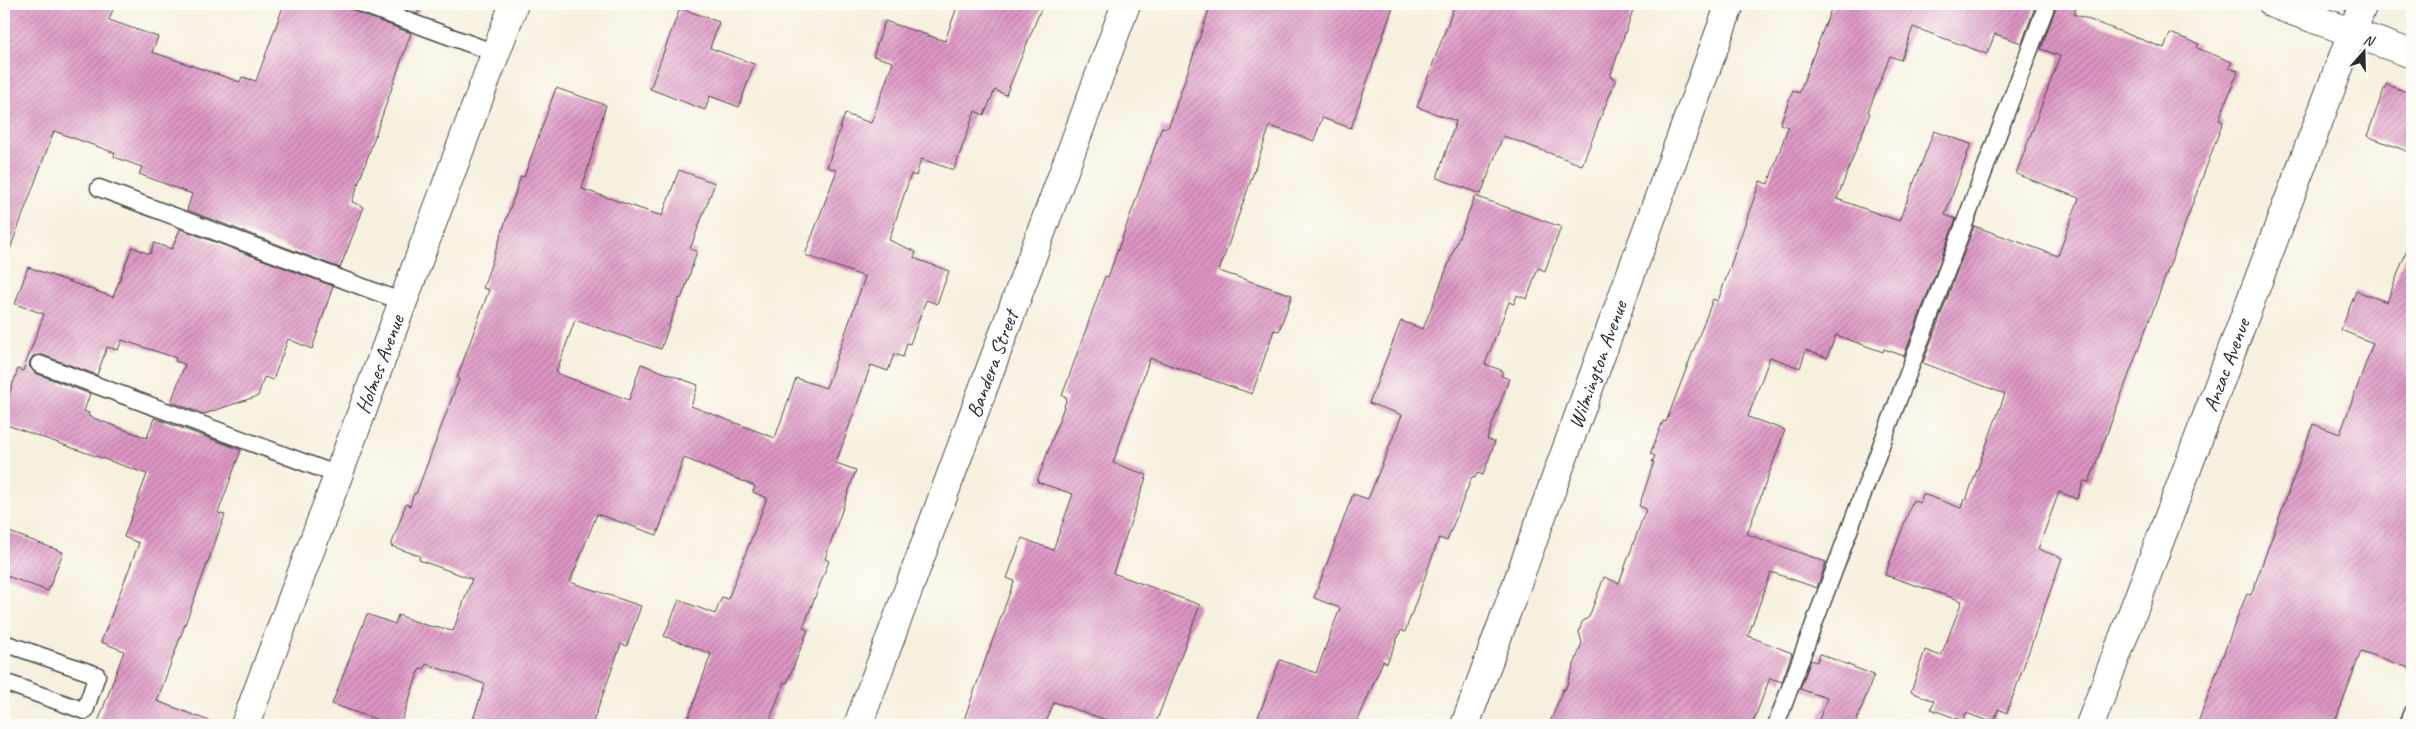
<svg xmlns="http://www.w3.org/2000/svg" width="2416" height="729" font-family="Caveat,sans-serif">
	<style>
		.building { fill: url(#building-hatch) }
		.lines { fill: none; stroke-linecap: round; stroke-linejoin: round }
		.lane-casing { stroke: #494946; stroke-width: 19 }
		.street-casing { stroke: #494946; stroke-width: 30 }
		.lane { stroke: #fff; stroke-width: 16 }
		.street { stroke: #fff; stroke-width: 28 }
		.labels { text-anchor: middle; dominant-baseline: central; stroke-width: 4; stroke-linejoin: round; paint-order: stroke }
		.street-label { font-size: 21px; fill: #2b2b2b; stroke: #fdfcf7 }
	</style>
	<defs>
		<pattern id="building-hatch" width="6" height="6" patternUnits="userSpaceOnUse" patternTransform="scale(1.25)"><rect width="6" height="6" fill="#dd96c3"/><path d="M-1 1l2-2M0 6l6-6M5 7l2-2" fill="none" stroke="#b37b9f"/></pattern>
	</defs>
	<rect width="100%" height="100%" fill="#fdfcf7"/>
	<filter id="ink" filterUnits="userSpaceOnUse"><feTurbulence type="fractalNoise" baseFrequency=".02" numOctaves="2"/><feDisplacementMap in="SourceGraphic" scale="10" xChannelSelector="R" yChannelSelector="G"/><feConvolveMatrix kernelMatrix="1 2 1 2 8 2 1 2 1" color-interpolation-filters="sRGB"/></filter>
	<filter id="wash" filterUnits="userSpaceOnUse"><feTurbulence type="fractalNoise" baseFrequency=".0096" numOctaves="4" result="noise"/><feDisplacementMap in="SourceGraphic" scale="20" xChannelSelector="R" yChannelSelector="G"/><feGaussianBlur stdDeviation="1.12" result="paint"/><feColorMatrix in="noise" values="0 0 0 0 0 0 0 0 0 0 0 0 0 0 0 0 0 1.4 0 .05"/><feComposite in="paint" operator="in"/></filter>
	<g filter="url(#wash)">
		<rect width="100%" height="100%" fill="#f6f0de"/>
		<g id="blocks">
			<g class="building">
				<polygon points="4,4 115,4 109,20 158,37 152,52 240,82 242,77 256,81 284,4 351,4 353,10 358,13 411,33 352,202 364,207 340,268 187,210 192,194 139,174 142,167 114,157 115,153 54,131 7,257 4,257"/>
				<polygon points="389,4 421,4 418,14"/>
				<polygon points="958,4 1043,4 1006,95 995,90 984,115 975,111 954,170 921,159 916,176 911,174 889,240 916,252 914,258 949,271 937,304 926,300 910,344 907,343 903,357 894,354 888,371 871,365 836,463 856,470 825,559 829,561 803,628 808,630 787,683 784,682 768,725 686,725 711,654 664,636 679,600 715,614 722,597 728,599 767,498 753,492 755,486 684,458 657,535 597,514 570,582 641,606 627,646 621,644 592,725 471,725 485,684 426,664 424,669 420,668 400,725 392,725 332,704 367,614 395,624 398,615 425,625 453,631 472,579 419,560 420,556 391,546 406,504 410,506 414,493 416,494 459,379 457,378 489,290 483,288 521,176 524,177 556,88 606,105 582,189 662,216 679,170 715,183 690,249 697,251 688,280 681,299 679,298 661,349 575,320 556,373 629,400 641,364 698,385 691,406 775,438 796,378 826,388 865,277 805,255 837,170 827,167 845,114 871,123 893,62 873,56 885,21 945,41"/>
				<polygon points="1211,4 1394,4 1351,128 1322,118 1314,141 1270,126 1219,271 1292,295 1279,331 1274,330 1252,394 1150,358 1113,463 1147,475 1113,573 1200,605 1155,725 1121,725 1054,702 1045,725 962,725 1014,581 1007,578 1022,538 1053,550 1073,494 1037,482 1067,398 1062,396 1105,276 1108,277 1162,127 1166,128 1169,126"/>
				<polygon points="1455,4 1635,4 1610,77 1616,79 1582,165 1503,136 1481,194 1437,178 1456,121 1417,107"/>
				<polygon points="1833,4 2036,4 2022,43 1995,34 1987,54 1913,27 1901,60 1890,56 1868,112 1870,113 1837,199 1899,221 1934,131 1971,144 1945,215 1956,219 1904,356 1884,349 1883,352 1836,335 1827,358 1806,350 1800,368 1770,357 1748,417 1785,430 1747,534 1826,562 1817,588 1771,572 1748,636 1792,653 1782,682 1770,678 1752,725 1549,725 1563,689 1565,690 1582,643 1579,632 1582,622 1589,617 1604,577 1619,583 1646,509 1639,506 1654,462 1652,462 1655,456 1650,454 1663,421 1666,422 1713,299 1718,301 1760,181 1768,184 1788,127 1780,124 1793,90 1799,93"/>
				<polygon points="2057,4 2078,4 2074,14 2164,48 2170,33 2199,44 2197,48 2232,62 2229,68 2238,71 2219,120 2223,122 2089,482 2084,481 2077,499 2059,492 2038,549 2062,558 2007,713 1998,709 1994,723 1966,713 1963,721 1931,709 1934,701 1911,692 1925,650 1941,656 1962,601 1885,575 1913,500 1920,503 1923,494 1961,508 1964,499 1966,500 2005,394 1923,363 1974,226 2058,256 2079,198 2016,174 2060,56 2041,49"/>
				<polygon points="680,8 719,22 710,48 754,64 739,107 710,96 705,110 650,89"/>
				<polygon points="2386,84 2412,94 2412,153 2367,136"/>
				<polygon points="1475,196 1561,227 1545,271 1538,268 1527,299 1517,295 1514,304 1509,302 1485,364 1503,371 1501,376 1509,379 1487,439 1495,442 1483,475 1477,473 1475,478 1472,477 1447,541 1439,538 1405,632 1401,630 1387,663 1383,661 1356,725 1255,725 1280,660 1316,673 1340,608 1314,598 1353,494 1368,499 1402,415 1369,403 1401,321 1423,329"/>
				<polygon points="180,229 333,286 312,349 288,339 273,380 264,377 258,396 204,414 171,402 185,364 175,361 176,358 122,340 118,350 107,347 97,375 42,355 33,356 30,360 29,366 35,373 90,394 84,411 89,413 88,416 147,438 154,418 241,450 218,513 225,515 157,701 212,722 212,725 97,725 124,651 101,642 139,543 124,537 147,474 4,424 4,409 18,369 23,371 44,314 15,304 28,267 113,297 132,247 150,254 154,243 172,249"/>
				<polygon points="2410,242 2412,242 2412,669 2361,651 2334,725 2197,725 2238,615 2247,594 2251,595 2313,424 2340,434 2373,343 2341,330 2356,291 2387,302"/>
				<polygon points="4,530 63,552 48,591 4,575"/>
				<polygon points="1820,654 1874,675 1855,725 1817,725 1827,698 1800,689 1811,660 1817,662"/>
			</g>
		</g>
	</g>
	<g filter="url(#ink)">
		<use href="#blocks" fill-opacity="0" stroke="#494946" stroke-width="1"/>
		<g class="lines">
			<g class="lane-casing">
				<g id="lane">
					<polyline points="361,4 495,53"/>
					<polyline points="99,188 403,302"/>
					<polyline points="39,364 338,475"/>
					<polyline points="4,643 97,675 85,711 4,682"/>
					<polyline points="1776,725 2047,4"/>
					<polyline points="2407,725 2412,712"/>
				</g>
			</g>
			<g class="street-casing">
				<g id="street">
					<polyline points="2273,4 2412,54"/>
					<path id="s1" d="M 245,725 L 514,4"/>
					<path id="s2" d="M 858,725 L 1126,4"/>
					<path id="s3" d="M 1465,725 L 1730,4"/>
					<path id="s4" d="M 2090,725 L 2363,4"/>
				</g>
			</g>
			<use href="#lane" class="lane"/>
			<use href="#street" class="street"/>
		</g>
	</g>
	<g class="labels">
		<g class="street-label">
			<text stroke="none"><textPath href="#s3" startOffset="384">Wilmington Avenue</textPath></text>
			<text stroke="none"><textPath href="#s1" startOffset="385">Holmes Avenue</textPath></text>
			<text stroke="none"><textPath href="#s2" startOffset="385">Bandera Street</textPath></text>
			<text stroke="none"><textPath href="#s4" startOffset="385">Anzac Avenue</textPath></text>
		</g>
	</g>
	<rect width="2416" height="729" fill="none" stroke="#fdfcf7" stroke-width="20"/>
	<g transform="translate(2364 52) rotate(20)" stroke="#fdfcf7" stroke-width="4" paint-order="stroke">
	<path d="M0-4L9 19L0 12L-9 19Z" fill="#2b2b2b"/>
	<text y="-8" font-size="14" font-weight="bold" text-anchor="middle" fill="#2b2b2b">N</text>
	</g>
</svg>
